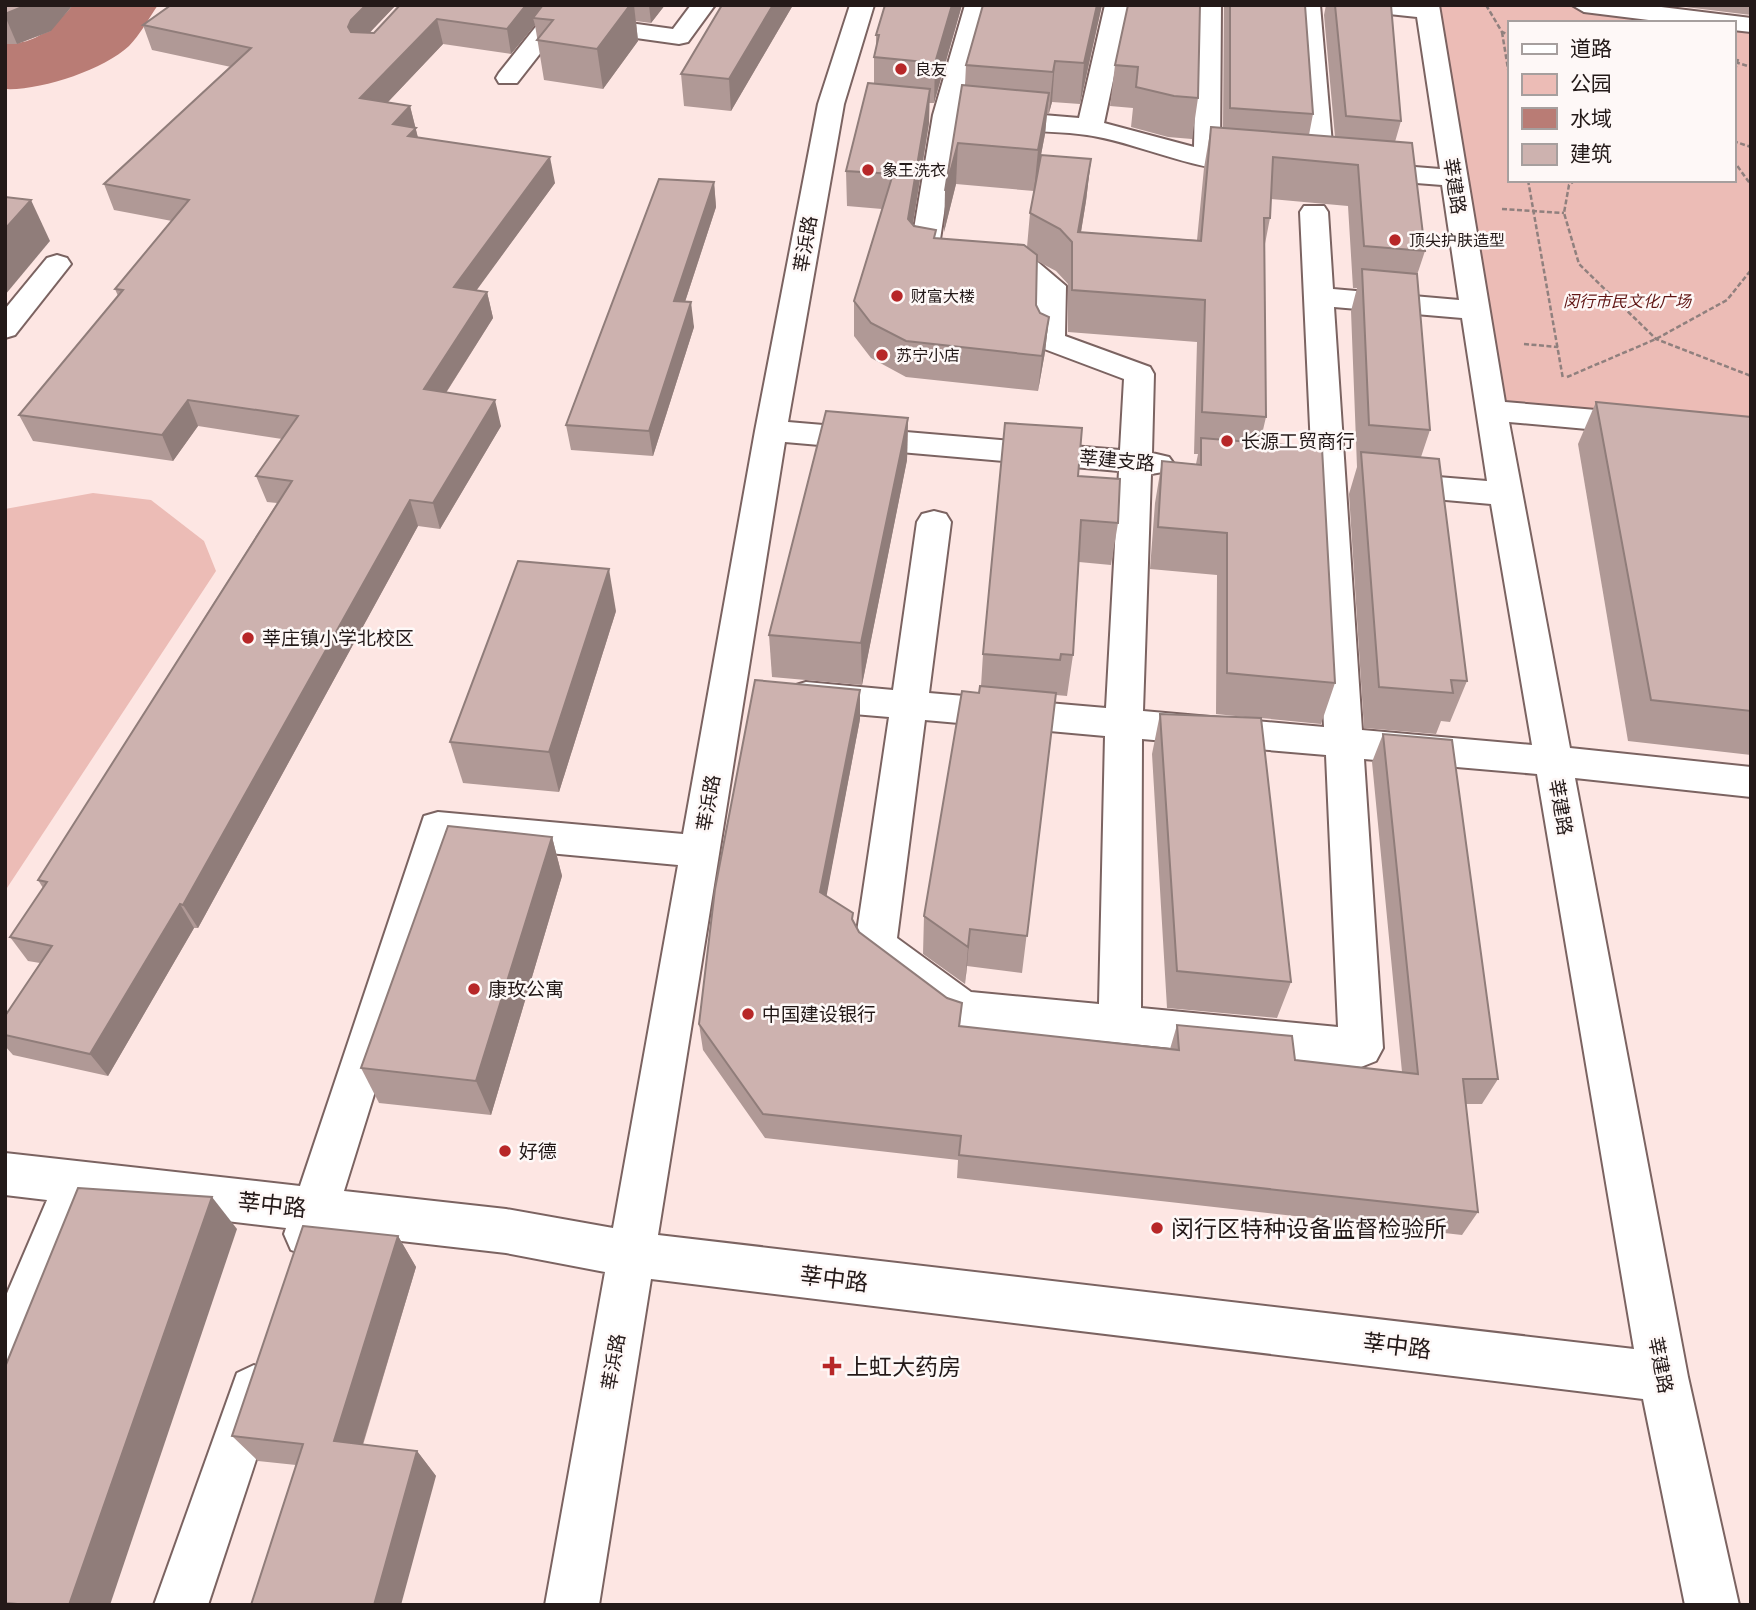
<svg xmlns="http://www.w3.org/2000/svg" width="1756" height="1610" font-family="'Noto Serif','Noto Sans SC',serif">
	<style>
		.green { fill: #ecbcb6; fill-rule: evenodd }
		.water { fill: #b97c75 }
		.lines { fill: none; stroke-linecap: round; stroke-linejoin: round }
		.minor-casing { stroke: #7b6361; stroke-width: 4 }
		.path { stroke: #90807e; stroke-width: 2.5; stroke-dasharray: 5 2.5; stroke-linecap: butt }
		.minor { fill: #fff; fill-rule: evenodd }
		.wall { fill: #b09996 }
		.shaded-wall { fill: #907d7a }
		.building { fill: #cdb2af; stroke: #907d7a; stroke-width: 2 }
		.poi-dot { fill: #b72728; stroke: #fef8f7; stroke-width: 2.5 }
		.labels { text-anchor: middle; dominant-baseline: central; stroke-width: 5; stroke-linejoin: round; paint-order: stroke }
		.far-poi-label { font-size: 16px; fill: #231918; stroke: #fef8f7; text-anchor: start }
		.far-park-label { font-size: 16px; font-style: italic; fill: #601514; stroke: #fef8f7 }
		.street-label { font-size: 19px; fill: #231918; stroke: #fef8f7 }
		.poi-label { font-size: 19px; fill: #231918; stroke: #fef8f7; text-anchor: start }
		.near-street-label { font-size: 23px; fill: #231918; stroke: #fef8f7 }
		.near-poi-label { font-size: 23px; fill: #231918; stroke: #fef8f7; text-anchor: start }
	</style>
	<rect width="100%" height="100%" fill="#fde6e3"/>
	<g class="green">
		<path d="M 1427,5 L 1584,5 L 1751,25 L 1751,434 L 1491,411 ZM 1509,23 L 1733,23 L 1733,180 L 1509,180 Z"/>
		<polygon points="93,493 151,500 204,541 216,571 5,891 5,509"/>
	</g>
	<path class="water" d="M 73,5 L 158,5 C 149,18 140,35 129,46 C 103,70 40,91 5,89 L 5,44 C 37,44 53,28 73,5 Z"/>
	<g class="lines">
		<g class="minor-casing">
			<g id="minor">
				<polygon points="553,5 578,5 517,83 499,83 496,78 499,73"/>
				<polygon points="691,5 715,5 688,42 679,44 586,31 578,29 574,24 578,19 586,17 673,29"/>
				<path d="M 850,5 L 874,5 L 844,104 L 788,422 L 1120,450 L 1124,379 L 1039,347 L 1035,341 L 1037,289 L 1015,272 L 924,261 L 914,259 L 910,253 L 933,115 L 965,5 L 989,5 L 959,115 L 939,246 L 1033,258 L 1066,286 L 1065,336 L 1150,367 L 1154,374 L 1152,453 L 1169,457 L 1174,464 L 1169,471 L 1151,474 L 1143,711 L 1324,727 L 1300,212 L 1304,206 L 1324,206 L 1328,212 L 1333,289 L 1459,300 L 1442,185 L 1365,179 L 1356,177 L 1352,171 L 1356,165 L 1365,163 L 1440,169 L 1417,17 L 1370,12 L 1358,5 L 1439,5 L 1505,402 L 1642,414 L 1653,417 L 1658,424 L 1653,431 L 1642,434 L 1509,422 L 1570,748 L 1751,767 L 1751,797 L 1575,778 L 1688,1377 L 1739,1605 L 1685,1605 L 1643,1399 L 651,1279 L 599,1605 L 545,1605 L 605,1272 L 506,1253 L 331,1233 L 323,1250 L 307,1256 L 291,1250 L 284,1234 L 286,1228 L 91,1205 L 22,1373 L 5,1380 L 5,1298 L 47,1200 L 5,1195 L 5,1153 L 300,1186 L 424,816 L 438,812 L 683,834 L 755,431 L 818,104 ZM 1334,307 L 1462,318 L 1487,481 L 1389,473 L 1378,476 L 1373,484 L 1378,492 L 1389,495 L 1491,504 L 1532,745 L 1362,730 ZM 785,442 L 1119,471 L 1106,708 L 929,693 L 951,522 L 946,514 L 934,511 L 922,514 L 917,522 L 893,690 L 806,682 L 793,686 L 788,696 L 793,706 L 806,710 L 889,717 L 855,945 L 861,957 L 947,1022 L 962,1027 L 1361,1067 L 1376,1061 L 1383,1048 L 1364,759 L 1537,774 L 1634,1349 L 658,1235 ZM 925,720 L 1105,736 L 1099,1004 L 971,992 L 897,938 ZM 1142,739 L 1326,755 L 1338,1027 L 1141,1008 ZM 452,844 L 678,865 L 613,1228 L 506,1209 L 344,1191 Z"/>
				<path d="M 1105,5 L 1129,5 L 1104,123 L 1194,147 L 1197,5 L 1221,5 L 1220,151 L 1265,156 L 1269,162 L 1265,168 C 1213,181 1140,142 1087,135 C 1054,130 1019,133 986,124 L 982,119 L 986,114 L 995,111 L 1079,118 Z"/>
				<polygon points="1296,5 1320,5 1334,167 1330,173 1312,173 1308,167"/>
				<polygon points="1572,5 1645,5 1751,18 1751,32 1733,30 1733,23 1673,23 1584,12"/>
				<polygon points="57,255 67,258 71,264 15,335 5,338 5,309 47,258"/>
				<polygon points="254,1365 271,1373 279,1390 208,1605 154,1605 237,1373"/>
			</g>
		</g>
		<g class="path">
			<polyline points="1486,5 1502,32 1509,35"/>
			<polyline points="1502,32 1509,75"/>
			<polyline points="1735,62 1751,67"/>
			<polyline points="1733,78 1738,59"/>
			<polyline points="1733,141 1751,147"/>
			<polyline points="1733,160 1751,185"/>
			<polyline points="1528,180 1563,379"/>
			<polyline points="1575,180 1569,185 1564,213 1579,264 1656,339 1751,376"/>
			<polyline points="1502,209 1564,213"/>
			<polyline points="1524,344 1558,347"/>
			<polyline points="1567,377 1656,339 1727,300 1751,270"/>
		</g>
		<use href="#minor" class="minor"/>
	</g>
	<g class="wall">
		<polygon points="5,5 51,31 17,44 5,44"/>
		<polygon points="396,5 369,33 374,33 400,5 665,5 651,23 636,21 638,41 603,89 544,80 535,25 511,54 443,44 387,103 410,106 418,138 555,183 476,290 487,292 493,318 446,393 501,426 440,529 418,526 198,928 194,928 108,1076 13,1055 5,1046 5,1016 40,963 28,961 10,937 43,888 38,880 277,503 267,502 256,476 282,439 198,426 173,461 33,441 19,415 118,296 115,289 172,221 114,210 104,184 231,67 152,50 143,25"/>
		<polygon points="793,5 731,111 684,106 681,74"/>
		<polygon points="885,5 962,5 934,103 929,103 929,123 913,224 936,238 1027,247 1030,213 1034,191 956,184 944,232 965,85 966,65 983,5 1102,5 1080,104 1052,102 1049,113 1047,113 1045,134 1041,155 1091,159 1086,201 1081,232 1197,240 1204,168 1211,127 1223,128 1224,5 1305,5 1313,114 1309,135 1335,137 1324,15 1326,5 1391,5 1401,121 1395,142 1425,251 1417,275 1430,430 1421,457 1467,681 1450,722 1441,721 1436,734 1364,728 1349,494 1357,467 1351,311 1357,288 1353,288 1348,206 1271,199 1270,218 1264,249 1266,417 1260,443 1335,683 1321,724 1261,718 1291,982 1277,1018 1167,1008 1152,754 1160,714 1255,718 1216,714 1217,575 1150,569 1155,503 1162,461 1196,464 1198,454 1194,454 1197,342 1068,332 1068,284 1056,271 1037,261 1036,305 1040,313 1049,317 1045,352 1038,391 906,377 871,358 854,336 854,301 882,209 847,206 846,171 874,84 874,57 876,49 876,35"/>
		<polygon points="1128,5 1198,98 1192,139 1168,137 1131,127 1133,108 1110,106 1115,65"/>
		<polygon points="1669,5 1751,5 1751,15"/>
		<polygon points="714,182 716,207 685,302 694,327 653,456 571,450 566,425"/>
		<polygon points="1596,402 1751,417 1751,755 1628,741 1578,444"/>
		<polygon points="908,418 907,460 862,685 772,677 769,635"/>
		<polygon points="1078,476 1118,523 1111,565 1079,562 1073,655 1067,696 1056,695 1022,973 967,966 965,984 923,954 924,916 981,686 983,654"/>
		<polygon points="616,611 559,792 463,783 450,742"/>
		<polygon points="860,719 826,896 853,920 859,932 947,998 962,1003 960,1026 1170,1049 1177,1025 1295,1060 1402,1072 1372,762 1383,734 1498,1079 1482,1104 1466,1104 1478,1212 1462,1235 957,1178 958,1160 765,1138 703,1050 699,1024"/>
		<polygon points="552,837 562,876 491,1115 379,1103 361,1068"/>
		<polygon points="398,1236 416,1267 363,1445 417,1451 436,1476 296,1465 258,1461 232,1436"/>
	</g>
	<g class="shaded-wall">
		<polygon points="27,5 73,5 51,31 17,44 5,16 5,14"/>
		<polygon points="366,5 396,5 358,45 348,27 351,20"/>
		<polygon points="526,5 551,5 533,18 535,25 511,54 507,29"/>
		<polygon points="630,5 634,5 638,41 603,89 597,49"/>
		<polygon points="649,5 665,5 651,23"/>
		<polygon points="773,5 793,5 731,111 729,79"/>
		<polygon points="952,5 962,5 934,103 935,63"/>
		<polygon points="1097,5 1102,5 1080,104 1084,63"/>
		<polygon points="437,19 443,44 367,124 360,98"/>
		<polygon points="1055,61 1052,102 1049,113 1053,72"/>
		<polygon points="930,89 929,123 908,254 908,219"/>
		<polygon points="1049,93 1045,134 1034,191 1038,150"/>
		<polygon points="410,106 422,154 393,124"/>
		<polygon points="958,143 956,184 944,232 945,191"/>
		<polygon points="550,157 555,183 460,313 454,287"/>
		<polygon points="1091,159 1086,201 1074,274 1078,232"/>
		<polygon points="714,182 716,207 677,326 674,301"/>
		<polygon points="31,200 50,241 5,295 5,229"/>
		<polygon points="487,292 493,318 431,416 424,389"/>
		<polygon points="691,302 694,327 653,456 649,431"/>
		<polygon points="1049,317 1045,352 1038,391 1042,356"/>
		<polygon points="188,400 198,426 173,461 162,435"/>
		<polygon points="495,400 501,426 440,529 433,503"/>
		<polygon points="908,418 907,460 862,685 861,643"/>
		<polygon points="410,500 418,526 198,928 183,905"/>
		<polygon points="609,569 616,611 559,792 549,752"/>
		<polygon points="860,690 860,719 822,920 820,892"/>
		<polygon points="552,837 562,876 491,1115 476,1081"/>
		<polygon points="180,904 194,928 108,1076 90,1054"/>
		<polygon points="970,929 967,966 965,984 968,947"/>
		<polygon points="212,1197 237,1229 110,1605 69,1605"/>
		<polygon points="398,1236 416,1267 356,1466 334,1441"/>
		<polygon points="417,1451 436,1476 401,1605 374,1605"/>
	</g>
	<g class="building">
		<polygon points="5,5 27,5 5,14"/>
		<polygon points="171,5 366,5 351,20 348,27 351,32 374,33 400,5 526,5 507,29 437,19 360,98 410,106 393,124 416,128 408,136 550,157 454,287 487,292 424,389 495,400 433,503 410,500 183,905 180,904 90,1054 5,1035 5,1016 52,946 10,937 47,882 38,880 292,481 256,476 298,416 188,400 162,435 19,415 123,290 115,289 189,200 104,184 251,48 143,25"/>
		<polygon points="543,5 630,5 597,49 537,40 553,20 533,18"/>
		<polygon points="722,5 773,5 729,79 681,74"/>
		<polygon points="885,5 952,5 935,63 874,57 879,35 876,35"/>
		<polygon points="983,5 1097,5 1084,63 1055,61 1053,72 966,65"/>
		<polygon points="1128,5 1200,5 1198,98 1174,96 1136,87 1138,67 1115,65"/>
		<polygon points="1230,5 1305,5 1313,114 1230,108"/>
		<polygon points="1335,5 1391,5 1401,121 1346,116"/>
		<polygon points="868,83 930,89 908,219 914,226 936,230 934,238 1024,245 1037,255 1036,305 1040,313 1049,317 1042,356 906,341 871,323 854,301 893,174 846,171"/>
		<polygon points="962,85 1049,93 1038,150 958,143 945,191"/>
		<polygon points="1211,127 1412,143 1425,251 1364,246 1358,165 1273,157 1270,218 1264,218 1266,417 1202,412 1205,300 1072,290 1072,242 1060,229 1030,213 1041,155 1091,159 1078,232 1201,241"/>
		<polygon points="659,179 714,182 674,301 691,302 649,431 566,425"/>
		<polygon points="5,197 31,200 5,229"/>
		<polygon points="1362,269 1417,274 1430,430 1369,425"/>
		<polygon points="1596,402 1751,417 1751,711 1651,700"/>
		<polygon points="826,411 908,418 861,643 769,635"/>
		<polygon points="1005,423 1082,428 1078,476 1120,479 1118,523 1081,520 1073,655 1061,654 1060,660 983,654"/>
		<polygon points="1201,438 1322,448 1335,683 1227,673 1227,533 1158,527 1162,461 1201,465"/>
		<polygon points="1361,452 1439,459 1467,681 1451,680 1453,693 1379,687"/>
		<polygon points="518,561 609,569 549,752 450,742"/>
		<polygon points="755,680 860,690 820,892 853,913 852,919 859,932 947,998 962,1003 959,1026 1179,1050 1177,1025 1292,1036 1295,1060 1418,1074 1383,734 1452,740 1498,1079 1463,1079 1478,1212 959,1155 961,1136 763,1114 699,1024 715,889"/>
		<polygon points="980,686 1056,693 1027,936 970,929 968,947 924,916 962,691 979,693"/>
		<polygon points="1160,714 1261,718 1291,982 1177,971"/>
		<polygon points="448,826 552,837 476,1081 361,1068"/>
		<polygon points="78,1188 212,1197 69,1605 30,1605 5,1603 5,1367"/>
		<polygon points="303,1226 398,1236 334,1441 417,1451 374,1605 251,1605 303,1444 232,1436"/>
	</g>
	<g class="poi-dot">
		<circle cx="901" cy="69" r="7"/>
		<circle cx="868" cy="170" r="7"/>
		<circle cx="1395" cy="240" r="7"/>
		<circle cx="897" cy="296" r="7"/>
		<circle cx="882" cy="355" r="7"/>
		<circle cx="1227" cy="441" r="7"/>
		<circle cx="248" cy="638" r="7"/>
		<circle cx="474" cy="989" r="7"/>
		<circle cx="748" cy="1014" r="7"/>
		<circle cx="505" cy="1151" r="7"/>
		<circle cx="1157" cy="1228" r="7"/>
		<path d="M828.5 1355.5h7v7h7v7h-7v7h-7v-7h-7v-7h7z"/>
	</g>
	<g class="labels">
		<g class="far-poi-label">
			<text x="915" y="69">良友</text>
			<text x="882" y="170">象王洗衣</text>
			<text x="1409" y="240">顶尖护肤造型</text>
			<text x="911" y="296">财富大楼</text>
			<text x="896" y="355">苏宁小店</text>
		</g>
		<g class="far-park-label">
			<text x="1627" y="301">闵行市民文化广场</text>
		</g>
		<g class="street-label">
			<text transform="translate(1455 186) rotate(81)">莘建路</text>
			<text transform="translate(805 244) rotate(-80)">莘浜路</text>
			<text transform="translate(1117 460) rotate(5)">莘建支路</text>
			<text transform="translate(708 803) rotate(-80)">莘浜路</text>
			<text transform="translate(1561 807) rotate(80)">莘建路</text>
			<text transform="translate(613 1362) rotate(-80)">莘浜路</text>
			<text transform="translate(1661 1365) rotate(79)">莘建路</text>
		</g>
		<g class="poi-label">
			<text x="1241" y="441">长源工贸商行</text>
			<text x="262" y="638">莘庄镇小学北校区</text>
			<text x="488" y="989">康玫公寓</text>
			<text x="762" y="1014">中国建设银行</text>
			<text x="519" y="1151">好德</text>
		</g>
		<g class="near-street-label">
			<text transform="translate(272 1204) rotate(6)">莘中路</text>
			<text transform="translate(834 1278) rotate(7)">莘中路</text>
			<text transform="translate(1397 1345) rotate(7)">莘中路</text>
		</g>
		<g class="near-poi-label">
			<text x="1171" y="1228">闵行区特种设备监督检验所</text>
			<text x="846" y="1366">上虹大药房</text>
		</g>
	</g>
	<rect width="1756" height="1610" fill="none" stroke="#231918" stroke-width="14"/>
	<rect x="1508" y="21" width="228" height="161" fill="#fef8f7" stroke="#a69f9e" stroke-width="2"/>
	<rect x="1522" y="44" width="35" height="10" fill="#ffffff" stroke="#a69f9e" stroke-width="2"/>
	<text x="1570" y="56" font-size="21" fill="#231918">道路</text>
	<rect x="1522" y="74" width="35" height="21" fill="#ecbcb6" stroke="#a69f9e" stroke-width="2"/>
	<text x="1570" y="91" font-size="21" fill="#231918">公园</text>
	<rect x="1522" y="108" width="35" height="21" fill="#b97c75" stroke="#a69f9e" stroke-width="2"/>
	<text x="1570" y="126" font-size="21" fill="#231918">水域</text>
	<rect x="1522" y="144" width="35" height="21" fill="#cdb2af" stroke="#a69f9e" stroke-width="2"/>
	<text x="1570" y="161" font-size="21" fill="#231918">建筑</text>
</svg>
